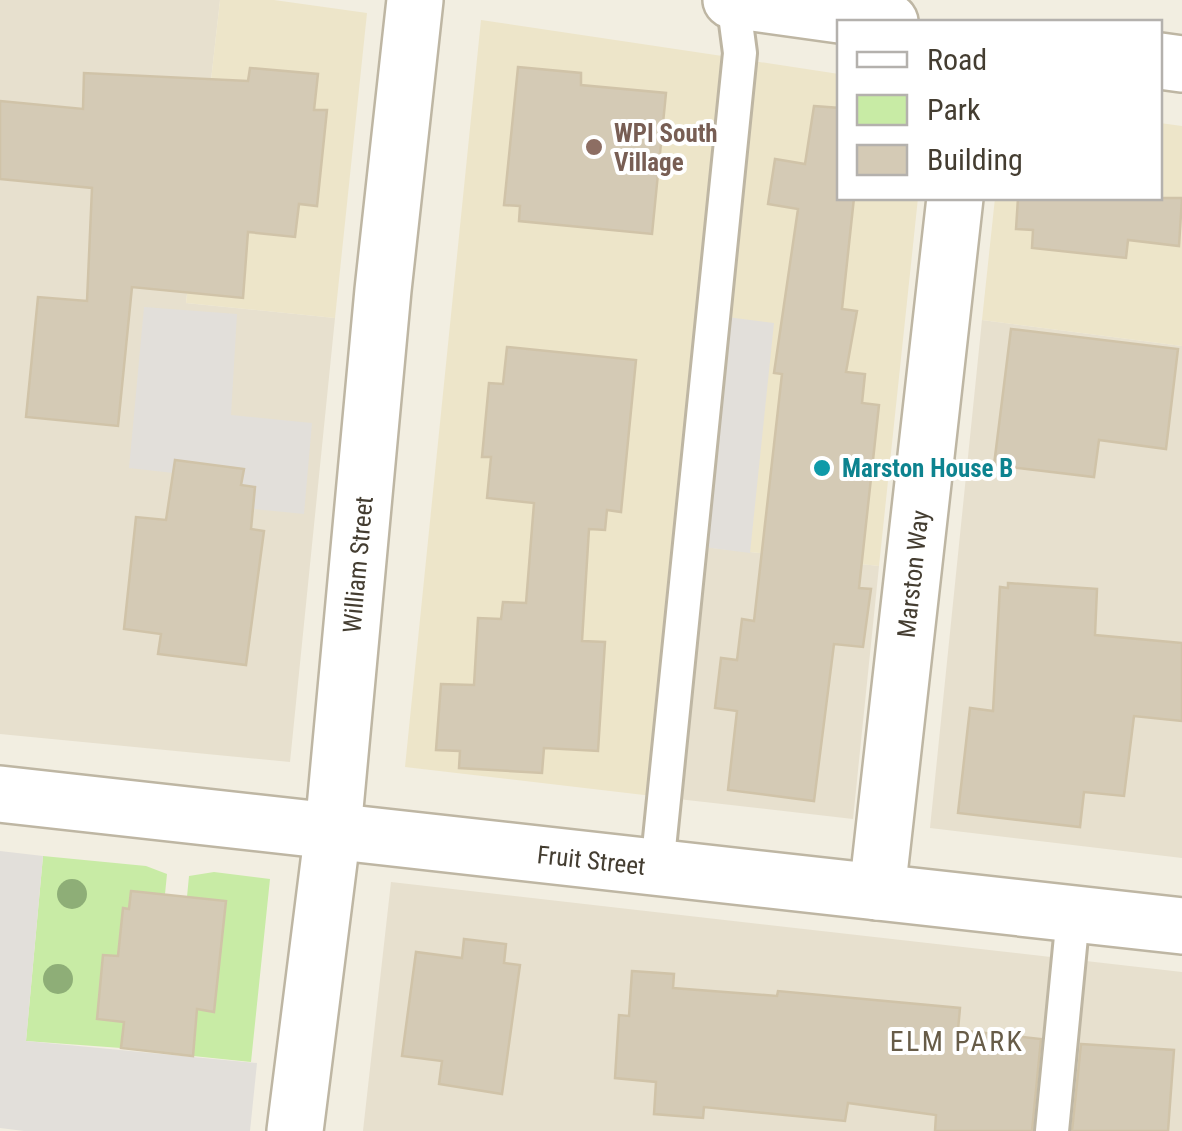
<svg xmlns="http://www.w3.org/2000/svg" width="1182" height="1131" font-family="'Roboto Condensed',sans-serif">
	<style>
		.residential { fill: #e7e0ce }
		.education { fill: #ede5c9 }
		.green { fill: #c8eba5 }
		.parking { fill: #e2dfda }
		.building { fill: #d4cab5; stroke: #d0c3a8; stroke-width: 2.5 }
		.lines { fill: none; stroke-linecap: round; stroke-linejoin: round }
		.service-casing { stroke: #beb6a3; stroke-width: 38 }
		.minor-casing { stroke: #beb6a3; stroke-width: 60 }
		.service { stroke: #fff; stroke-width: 32 }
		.minor { stroke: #fff; stroke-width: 55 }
		.tree { fill: #8eae77 }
		.education-dot { fill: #8d6e63; stroke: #fff; stroke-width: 4 }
		.culture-dot { fill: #0f9aa8; stroke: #fff; stroke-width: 4 }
		.labels { text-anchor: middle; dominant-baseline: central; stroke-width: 8; stroke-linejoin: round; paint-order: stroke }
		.education-label { font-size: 25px; font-weight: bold; fill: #785e54; stroke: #fff; text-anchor: start }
		.culture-label { font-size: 25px; font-weight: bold; fill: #0d838f; stroke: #fff; text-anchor: start }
		.street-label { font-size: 25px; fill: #443d31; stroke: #fff }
		.neighbourhood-label { font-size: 28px; letter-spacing: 2.5px; fill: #675c48; stroke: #fff }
	</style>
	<rect width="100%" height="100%" fill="#f2eee1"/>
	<g class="residential">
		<polygon points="0,0 220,0 186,303 335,318 290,762 0,734"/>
		<polygon points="982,320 1182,346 1182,858 930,828"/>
		<polygon points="703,547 879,566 853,819 678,799"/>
		<polygon points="391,882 1182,972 1182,1131 363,1131"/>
	</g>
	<g class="education">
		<polygon points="220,0 274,0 367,13 335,318 186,303"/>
		<polygon points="481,20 729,57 678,799 405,767"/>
		<polygon points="753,61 839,74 840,198 918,198 879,566 703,547"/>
		<polygon points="1160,123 1182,126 1182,346 982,320 995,198 1160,198"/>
	</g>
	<g class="green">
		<polygon points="43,856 146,866 167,874 165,894 131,891 129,909 123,909 118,956 103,956 97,1018 124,1022 121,1048 26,1041"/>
		<polygon points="214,872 270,879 251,1062 193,1056 197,1009 214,1011 226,901 187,897 189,876"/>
	</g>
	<g class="parking">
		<polygon points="144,307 237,314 231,415 312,423 304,514 253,509 255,487 241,485 243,468 185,461 182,474 129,468"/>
		<polygon points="727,317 774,323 750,553 703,547"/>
		<polygon points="0,851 43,856 26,1041 257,1063 250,1131 24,1131 0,1128"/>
	</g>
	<g class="building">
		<polygon points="518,67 581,73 581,85 666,93 652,234 519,221 520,206 504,205"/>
		<polygon points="250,68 318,74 314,110 327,110 317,206 299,204 295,237 248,232 243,298 132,287 118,426 26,417 38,297 87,301 92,188 0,179 0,101 83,109 84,73 248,81"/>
		<polygon points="814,106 840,108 840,198 854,198 842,309 857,311 846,372 865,374 862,403 879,405 859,588 871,589 863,647 834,644 814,801 728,790 737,711 715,708 721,658 737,660 742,619 754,621 782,374 774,373 798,209 768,204 775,159 805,164"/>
		<polygon points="1018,198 1182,198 1179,246 1128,240 1126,258 1032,248 1033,230 1016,229"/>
		<polygon points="1011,329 1178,349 1166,449 1099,440 1094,477 994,465"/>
		<polygon points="507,347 636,360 621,512 607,510 605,530 589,529 582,641 605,642 598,751 544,748 542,773 459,768 460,751 436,750 441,684 474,685 478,618 501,619 503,602 526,603 534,503 487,498 491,457 482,457 489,383 503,384"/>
		<polygon points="175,460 244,469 241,485 255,487 251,529 264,531 246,665 158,654 161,634 124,629 136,517 166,520"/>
		<polygon points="1008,583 1097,589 1095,635 1182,643 1182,721 1134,716 1124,796 1084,792 1080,827 958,813 970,708 993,711 1000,587 1008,588"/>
		<polygon points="131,891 226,901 214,1012 197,1009 193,1056 121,1048 124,1022 97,1019 103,955 118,956 123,908 129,909"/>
		<polygon points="464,939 506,944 504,963 520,965 502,1094 439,1084 442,1061 402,1056 416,952 462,958"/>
		<polygon points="632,971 674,974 673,988 777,996 778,991 960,1008 958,1030 1041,1039 1032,1131 935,1131 936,1115 848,1103 845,1121 704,1107 703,1118 654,1114 656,1082 615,1078 619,1015 629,1016"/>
		<polygon points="1081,1044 1174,1050 1168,1131 1072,1131"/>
	</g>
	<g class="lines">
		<g class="service-casing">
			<g id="service">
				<polyline points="657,868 740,53 733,0"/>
				<polyline points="1052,1131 1073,916"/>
			</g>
		</g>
		<g class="minor-casing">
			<g id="minor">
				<polyline points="731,0 890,22"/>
				<polyline points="1160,61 1182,64"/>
				<path id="s1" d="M 0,794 L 1182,926"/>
				<path id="s2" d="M 877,892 L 955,198"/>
				<path id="s3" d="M 295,1131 L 333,830 L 383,290 L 415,0"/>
			</g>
		</g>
		<use href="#service" class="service"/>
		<use href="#minor" class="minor"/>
	</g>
	<g class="tree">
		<circle cx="72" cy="894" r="15"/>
		<circle cx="58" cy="979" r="15"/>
	</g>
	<circle class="education-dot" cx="594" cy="147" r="10"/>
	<circle class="culture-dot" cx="822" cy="468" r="10"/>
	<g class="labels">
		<g class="education-label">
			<text x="614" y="133">WPI South<tspan x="614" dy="29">Village</tspan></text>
		</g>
		<g class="culture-label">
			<text x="842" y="468">Marston House B</text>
		</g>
		<g class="street-label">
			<text stroke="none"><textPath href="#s3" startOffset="570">William Street</textPath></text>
			<text stroke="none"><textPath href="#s2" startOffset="320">Marston Way</textPath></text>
			<text stroke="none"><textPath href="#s1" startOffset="595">Fruit Street</textPath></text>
		</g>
		<g class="neighbourhood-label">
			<text x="957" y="1041">ELM PARK</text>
		</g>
	</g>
	<rect x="837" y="20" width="325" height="180" fill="#ffffff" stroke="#b4b1ad" stroke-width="2.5"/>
	<rect x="857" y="52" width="50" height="15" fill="#ffffff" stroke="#b4b1ad" stroke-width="2.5"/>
	<text x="927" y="70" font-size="30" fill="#443d31">Road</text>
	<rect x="857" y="95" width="50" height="30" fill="#c8eba5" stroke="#b4b1ad" stroke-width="2.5"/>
	<text x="927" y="120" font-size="30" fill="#443d31">Park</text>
	<rect x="857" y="145" width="50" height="30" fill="#d4cab5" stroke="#b4b1ad" stroke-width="2.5"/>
	<text x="927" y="170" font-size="30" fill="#443d31">Building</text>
</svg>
